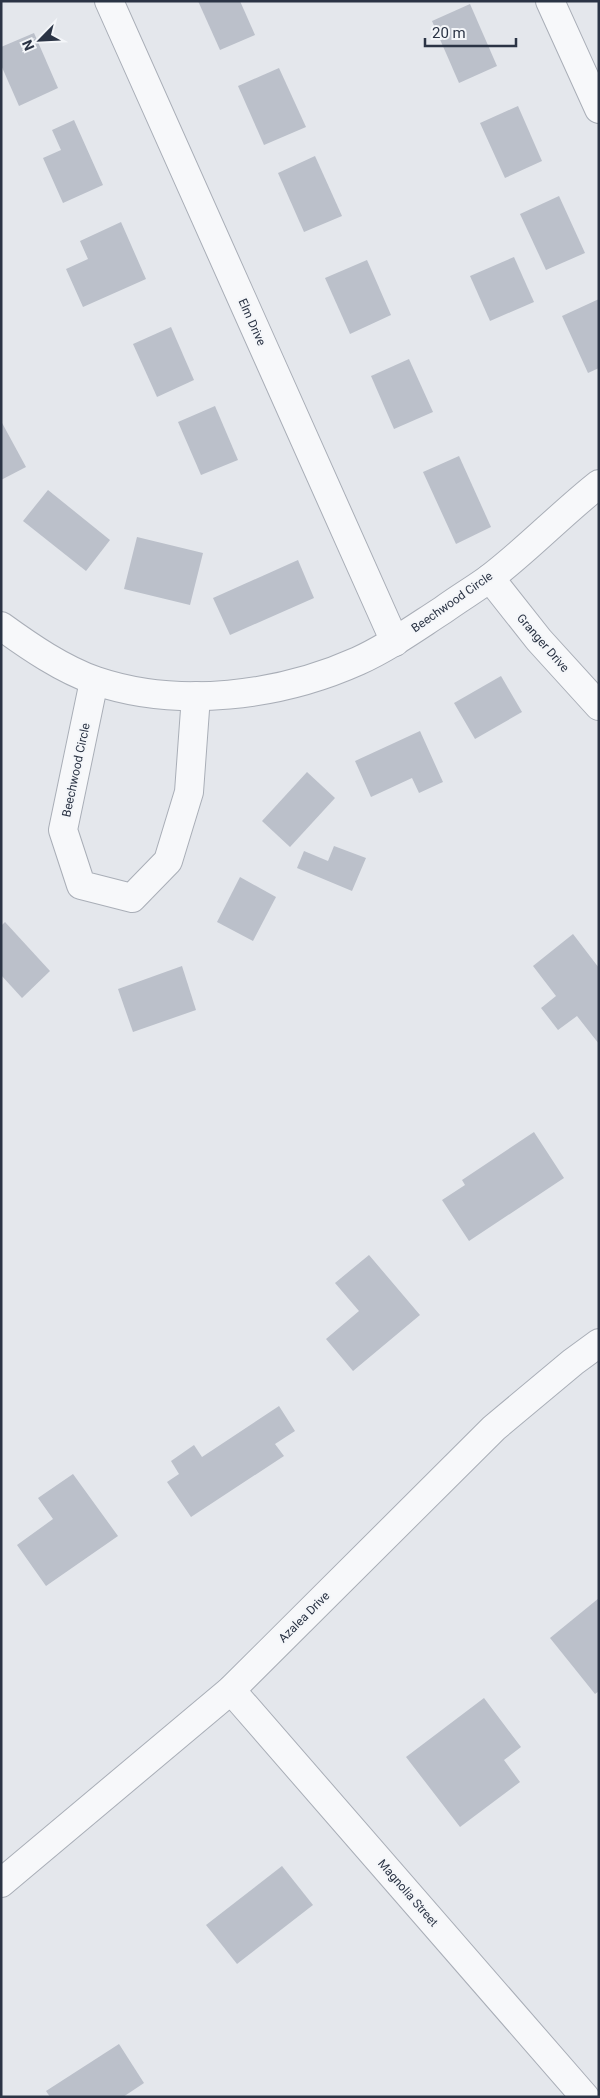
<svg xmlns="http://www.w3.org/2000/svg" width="600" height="2098" font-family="Roboto,sans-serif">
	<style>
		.building { fill: #bbc0ca }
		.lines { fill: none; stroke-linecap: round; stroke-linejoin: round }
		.minor-casing { stroke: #a9aeb7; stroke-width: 30 }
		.minor { stroke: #f7f8fa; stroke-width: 28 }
		.labels { text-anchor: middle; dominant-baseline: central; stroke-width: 4; stroke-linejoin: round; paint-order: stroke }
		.street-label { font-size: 12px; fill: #2b3445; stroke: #f4f6f9 }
	</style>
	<rect width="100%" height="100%" fill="#e4e7ec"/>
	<g class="building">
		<polygon points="198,1 240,1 255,35 220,50"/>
		<polygon points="470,4 497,66 459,83 432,21"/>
		<polygon points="34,33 58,88 19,106 1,65 1,47"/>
		<polygon points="279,68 306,127 264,145 238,86"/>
		<polygon points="518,106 542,161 505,178 480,123"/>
		<polygon points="74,120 103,185 63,203 43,158 61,150 52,130"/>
		<polygon points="315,156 342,216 304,232 278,173"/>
		<polygon points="559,196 585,253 546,270 520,214"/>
		<polygon points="121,222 146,279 83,307 66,269 88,259 80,241"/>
		<polygon points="514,257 534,302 490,321 470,276"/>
		<polygon points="367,260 391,315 350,334 325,278"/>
		<polygon points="599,299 599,368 588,373 562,316"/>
		<polygon points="171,327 194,380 157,397 133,344"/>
		<polygon points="409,359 433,412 394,429 371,376"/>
		<polygon points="215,406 238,460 201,475 178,422"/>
		<polygon points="1,421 26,467 1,480"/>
		<polygon points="459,456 491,527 456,544 423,472"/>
		<polygon points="48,490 110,540 86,571 23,521"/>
		<polygon points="137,537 203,553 190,605 124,589"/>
		<polygon points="298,560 314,598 230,635 213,598"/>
		<polygon points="501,676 522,712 475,739 454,703"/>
		<polygon points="420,731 443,782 419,793 412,778 371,797 355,761"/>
		<polygon points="307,772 335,798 290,847 262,821"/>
		<polygon points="334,846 366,858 352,891 297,868 304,851 328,861"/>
		<polygon points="240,877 276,897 253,941 217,922"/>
		<polygon points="5,922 50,971 22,998 1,975 1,926"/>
		<polygon points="573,934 599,968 599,1044 577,1016 558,1030 541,1008 556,996 533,966"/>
		<polygon points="182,966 196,1010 133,1032 118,989"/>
		<polygon points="534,1132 564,1178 469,1241 442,1200 465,1185 462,1180"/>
		<polygon points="369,1255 420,1315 353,1371 326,1339 359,1311 335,1283"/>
		<polygon points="279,1406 295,1431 275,1444 284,1456 191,1517 167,1482 179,1474 171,1461 194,1445 202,1457"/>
		<polygon points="73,1474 118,1536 46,1586 17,1545 53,1519 38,1498"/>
		<polygon points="599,1598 599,1691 595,1694 550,1638"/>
		<polygon points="484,1698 521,1747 504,1760 520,1782 460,1827 406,1757"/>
		<polygon points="282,1866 313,1905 237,1964 206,1925"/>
		<polygon points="119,2044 144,2083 123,2097 50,2097 46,2091"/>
	</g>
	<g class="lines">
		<g class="minor-casing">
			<g id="minor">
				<polyline points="109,1 395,642"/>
				<polyline points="550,1 599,109"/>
				<polyline points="490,578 539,640 599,706"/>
				<path d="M 1,626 C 30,647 62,669 96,681 C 179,709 280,696 358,661 C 389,647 415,628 443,610 C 458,599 475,589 490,578 C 528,549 561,514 599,484"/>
				<polyline points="94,681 63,830 81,885 132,898 168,861 189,792 196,696"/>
				<polyline points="231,1690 585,2097"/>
				<polyline points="1,1883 231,1690 494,1428 573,1362 599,1343"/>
			</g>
		</g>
		<use href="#minor" class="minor"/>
	</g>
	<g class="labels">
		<g class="street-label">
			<text transform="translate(252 322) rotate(66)">Elm Drive</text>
			<text transform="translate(452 602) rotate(-35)">Beechwood Circle</text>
			<text transform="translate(543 643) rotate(49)">Granger Drive</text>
			<text transform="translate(76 770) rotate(-78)">Beechwood Circle</text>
			<text transform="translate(304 1617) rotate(-45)">Azalea Drive</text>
			<text transform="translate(408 1893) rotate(49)">Magnolia Street</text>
		</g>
	</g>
	<rect width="600" height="2098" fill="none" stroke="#2b3445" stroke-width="5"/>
	<g transform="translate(40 40) rotate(246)" stroke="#f4f6f9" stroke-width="4" paint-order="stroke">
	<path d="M0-4L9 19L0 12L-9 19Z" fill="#2b3445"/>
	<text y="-8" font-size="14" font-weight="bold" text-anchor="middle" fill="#2b3445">N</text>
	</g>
	<path d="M425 38v8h91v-8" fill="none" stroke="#2b3445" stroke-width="2.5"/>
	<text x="432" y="38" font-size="15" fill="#2b3445" stroke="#f4f6f9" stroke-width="4" paint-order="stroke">20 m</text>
</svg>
